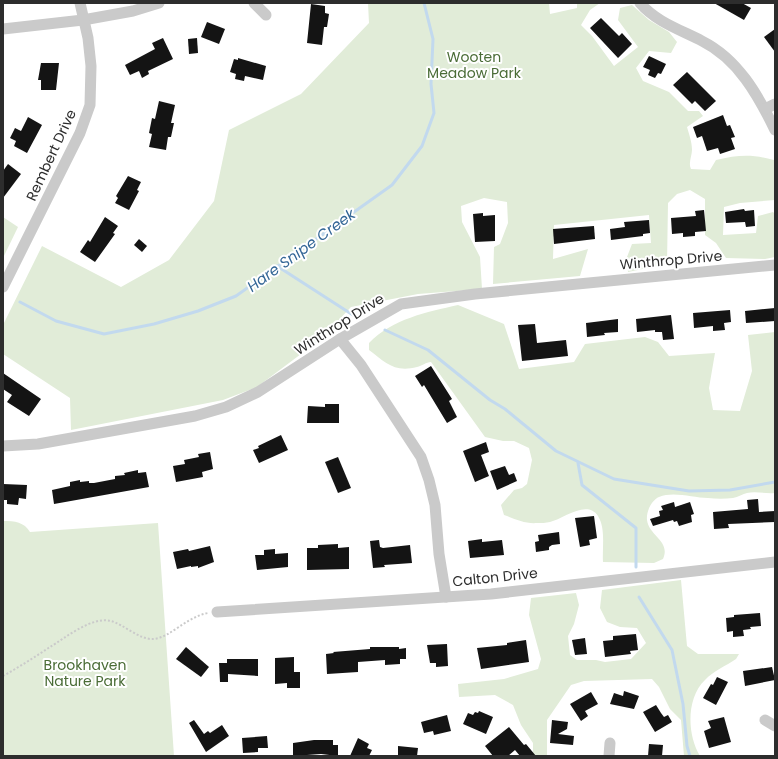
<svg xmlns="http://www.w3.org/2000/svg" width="778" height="759" font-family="Poppins,sans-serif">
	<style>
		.green { fill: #e1ecd8 }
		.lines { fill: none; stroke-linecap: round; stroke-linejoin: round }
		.stream { stroke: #c2d9ee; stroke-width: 3 }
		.building { fill: #141414 }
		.path { stroke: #cacaca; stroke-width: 2; stroke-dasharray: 2 2; stroke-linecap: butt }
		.minor { stroke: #cacaca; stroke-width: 11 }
		.labels { text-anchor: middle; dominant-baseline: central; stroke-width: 4; stroke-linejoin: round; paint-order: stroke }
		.park-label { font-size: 14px; fill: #4a6c36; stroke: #fff }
		.street-label { font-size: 14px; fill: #2d2d2d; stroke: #fff }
		.water-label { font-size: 15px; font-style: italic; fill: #336696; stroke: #fff }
	</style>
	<rect width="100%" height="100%" fill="#fff"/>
	<g class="green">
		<path d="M 368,3 L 549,3 L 550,14 L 577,8 L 577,3 L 600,3 L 590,10 L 581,25 L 592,36 L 614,66 L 638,47 L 618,20 L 620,8 L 632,5 L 649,20 L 669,32 L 677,42 L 671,53 L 649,51 L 636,68 L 643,81 L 669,92 L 688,111 L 699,111 L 703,116 L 687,127 C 689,134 692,142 692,150 C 692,156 688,163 691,169 L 710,170 L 716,160 C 738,155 752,154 774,160 L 775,200 L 740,203 L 724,207 L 723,235 L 756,233 L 758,216 L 773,212 L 775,214 L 775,257 L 765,259 L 726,258 L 716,243 L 705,235 L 705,199 L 690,190 L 677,194 L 668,203 L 667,264 L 628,272 L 627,257 L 632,244 L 651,243 L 649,215 L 554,225 L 553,259 L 588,249 L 580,276 L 493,284 L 494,247 L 500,244 L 508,223 L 507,202 L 484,198 L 461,206 L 462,222 L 480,257 L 482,289 L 418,294 L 351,307 L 321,339 L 257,387 L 223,400 L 71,430 L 70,398 L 3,354 L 3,325 L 42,246 L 121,287 L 169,260 L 214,201 L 229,130 L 301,94 L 369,23 Z"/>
		<polygon points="3,217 18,227 3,258"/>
		<path d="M 458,305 L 504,324 L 519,369 L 574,362 L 585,344 L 645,337 L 658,342 L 669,356 L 715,353 L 709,388 L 713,410 L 740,411 L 752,371 L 748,335 L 775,332 L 775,493 C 766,494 756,491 747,493 C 743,494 738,497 733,498 C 725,499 716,499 708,498 C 693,498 674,491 659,497 C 652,500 646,511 647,520 C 649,536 671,541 663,559 L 654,563 L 603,562 C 602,548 606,529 598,516 C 587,499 563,519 550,522 C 546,523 541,523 537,523 C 525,524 515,519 504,515 L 501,505 L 514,490 L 522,488 L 527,484 L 532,460 L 529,448 L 514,441 L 503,441 L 485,437 L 431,362 C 426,362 422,366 417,367 C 394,373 385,362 369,350 L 369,343 C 392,319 427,312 458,305 Z"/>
		<path d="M 3,521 C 15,521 24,522 30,532 L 158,523 L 174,756 L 3,756 Z"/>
		<path d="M 681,580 L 687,646 L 698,654 L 739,654 L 736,659 C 726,666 713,671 705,680 C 686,698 687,735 700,756 L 684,756 L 681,720 L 670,709 L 659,687 L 652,679 L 584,681 L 571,685 L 547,720 L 547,756 L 533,756 L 533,743 L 521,725 L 513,705 L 495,695 L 459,697 L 458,684 L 504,679 L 538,669 L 541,659 L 529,615 L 531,598 L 576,593 L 579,605 L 574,624 L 568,636 L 570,655 L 577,660 L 596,660 L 605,662 L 631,659 L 646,643 L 637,628 L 620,627 L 607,622 L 600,608 L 602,590 Z"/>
	</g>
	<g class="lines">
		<g class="stream">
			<polyline points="277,266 356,317"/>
			<polyline points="20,302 56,321 104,334 154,324 198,311 236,296 392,185 422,146 434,113 431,84 433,39 424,3"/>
			<polyline points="385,330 428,350 490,400 505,409 556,451 614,479 689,491 730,490 775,482"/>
			<polyline points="578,463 582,485 636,528 636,567"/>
			<polyline points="639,597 672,650 683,704 687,746 690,756"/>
		</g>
	</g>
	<g class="building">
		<polygon points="714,3 742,3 751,8 744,20"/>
		<polygon points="311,4 325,6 325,13 329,14 327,27 324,27 322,45 307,43"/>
		<polygon points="601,18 619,36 622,33 632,44 618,58 590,28"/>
		<polygon points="207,22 225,29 219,44 201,37"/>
		<polygon points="775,29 775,52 764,37"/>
		<polygon points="163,38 173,59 148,71 149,74 142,78 139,71 130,75 125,65 155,49 152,43"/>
		<polygon points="197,38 198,53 189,54 188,39"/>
		<polygon points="649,56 666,64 661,74 658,73 655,78 648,75 650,70 643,67"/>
		<polygon points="238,58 266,66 263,80 245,76 244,81 235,79 236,74 230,72 234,59 238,60"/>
		<polygon points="41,63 59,63 56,90 41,90 41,80 38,80"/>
		<polygon points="687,72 716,101 705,111 695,101 692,104 673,85"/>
		<polygon points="159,101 175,105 171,123 174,123 171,137 168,137 166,150 149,147 152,134 149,133 152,118 155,119"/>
		<polygon points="723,115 727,126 730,125 735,137 731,138 735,149 720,154 718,148 707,151 702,136 697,138 693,127"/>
		<polygon points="28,117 42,125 27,153 14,146 16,141 10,138 15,128 21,131"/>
		<polygon points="8,164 21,174 3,198 3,171"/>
		<polygon points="128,176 141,182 137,190 139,191 129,210 115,203 118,198 116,196"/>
		<polygon points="744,209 745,211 754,210 755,226 746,227 745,222 726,223 725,212"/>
		<polygon points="704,210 706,231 695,232 695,236 683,237 683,233 672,234 671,218 696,216 695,211"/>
		<polygon points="483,213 483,216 495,215 495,241 475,242 473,214"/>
		<polygon points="105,217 118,226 113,233 115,234 95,262 80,252 88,240 90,242"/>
		<polygon points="649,220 650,233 643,234 643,236 611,240 610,229 625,227 624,222"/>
		<polygon points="594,226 595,239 554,244 553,229"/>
		<polygon points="139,239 147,246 142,252 134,245"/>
		<polygon points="775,308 775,321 746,323 745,311"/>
		<polygon points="730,310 731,322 724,323 725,330 713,331 713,326 694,328 693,313"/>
		<polygon points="671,315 674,339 663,340 662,332 655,332 655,330 637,332 636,319"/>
		<polygon points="618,319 618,332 604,333 605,335 587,337 586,323"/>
		<polygon points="535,324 537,343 566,340 568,356 522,361 518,325"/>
		<polygon points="431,366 452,399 449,401 457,417 447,423 424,385 422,387 415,376"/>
		<polygon points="3,373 41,399 29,416 7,402 12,395 3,389"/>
		<polygon points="325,404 339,404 339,423 307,423 308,406 325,407"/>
		<polygon points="281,435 288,450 259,463 253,450 259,448 258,446"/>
		<polygon points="486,442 489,452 481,455 489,476 475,482 463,451"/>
		<polygon points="210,452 213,469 202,472 203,477 176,482 173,466 185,464 184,460 199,457 198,454"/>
		<polygon points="338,457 351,488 338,493 325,462"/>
		<polygon points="505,466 509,475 514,473 517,481 497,490 490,471"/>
		<polygon points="138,470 138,473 146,472 149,487 54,504 52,490 70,486 70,482 80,480 80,482 89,481 89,483 94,483 115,479 115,476 125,475 124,473"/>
		<polygon points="3,484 27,485 26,499 19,498 18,505 7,504 7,500 3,500"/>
		<polygon points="758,499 759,512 775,511 775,522 728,524 729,528 714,529 713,512 748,509 747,500"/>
		<polygon points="674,502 675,507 690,502 694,514 691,515 692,522 679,526 677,521 674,522 673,520 653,526 650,519 660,516 659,511 663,510 661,506"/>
		<polygon points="594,516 597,538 589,540 590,545 580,547 575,518"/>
		<polygon points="559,532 560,544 552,545 549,547 549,550 536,552 535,542 539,541 538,535"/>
		<polygon points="482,539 482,542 502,540 504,555 470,558 468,541"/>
		<polygon points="379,540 380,547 383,548 410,545 412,563 384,565 385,567 373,568 370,541"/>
		<polygon points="338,544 338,548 349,547 349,569 307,570 307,548 318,548 318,545"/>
		<polygon points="210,546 214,562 198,568 198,566 191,567 191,566 177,569 173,552 188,549 189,551"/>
		<polygon points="275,549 275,554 288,553 288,567 257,570 255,555 264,555 264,550"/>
		<polygon points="760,613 761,626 750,627 751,629 743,630 744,636 733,637 733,631 727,632 726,618 734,617 734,615"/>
		<polygon points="636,634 638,650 630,651 631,654 605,657 603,641 613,640 613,636"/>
		<polygon points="585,638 587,654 575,655 572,640"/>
		<polygon points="526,640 529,662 481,669 477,648 507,645 507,643"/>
		<polygon points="447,644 448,666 436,667 436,663 430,663 427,645"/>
		<polygon points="186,647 209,667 201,677 176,659"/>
		<polygon points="370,647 399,647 399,649 406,648 406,659 400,659 400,664 385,665 385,660 358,662 358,672 327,674 326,654 334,653 333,652 370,649"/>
		<polygon points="294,657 294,672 300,672 300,688 287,688 287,683 275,684 275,658"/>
		<polygon points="227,659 258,659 258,676 228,674 228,682 220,682 219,663 227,663"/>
		<polygon points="772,667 775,680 745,686 743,671"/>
		<polygon points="717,677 728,682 716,705 703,698 711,684 713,685"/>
		<polygon points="624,691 639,696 634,709 610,704 614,693 623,696"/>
		<polygon points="591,692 598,704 585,711 588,716 581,721 570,704"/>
		<polygon points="656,705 661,713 664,717 668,715 672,722 655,732 643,712"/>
		<polygon points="479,711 493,717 486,734 463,724 468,713 473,715 475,712 478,713"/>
		<polygon points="447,715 451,731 434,735 433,731 424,733 421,722"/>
		<polygon points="724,717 731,742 709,748 704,731 711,728 708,721"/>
		<polygon points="194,720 204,734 208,731 210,733 222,725 229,736 206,752 189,723"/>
		<polygon points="552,720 568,722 567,729 558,734 574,736 573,745 550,743"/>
		<polygon points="509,727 524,745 526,744 536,756 520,756 515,750 508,756 493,756 485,746"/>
		<polygon points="267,736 268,748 258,748 258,752 243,753 242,738"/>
		<polygon points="358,738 369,744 367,748 372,750 369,756 350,756"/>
		<polygon points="314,740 333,740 333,745 338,745 338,756 321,754 293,756 293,743"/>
		<polygon points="649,744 663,745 662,756 648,756"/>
		<polygon points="398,746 418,748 417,756 398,756"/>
	</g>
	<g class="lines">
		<path class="path" d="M 3,676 C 19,667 35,657 50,647 C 65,638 92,616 111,621 C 123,624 140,640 153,639 C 170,638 186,617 208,613"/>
		<g class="minor">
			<polyline points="254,3 266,15"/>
			<path d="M 640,3 C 656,22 681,30 702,41 C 738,59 758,95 775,130"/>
			<polyline points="3,29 83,20 133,11 159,3"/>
			<polyline points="765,109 775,104"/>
			<polyline points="3,287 80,133 90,105 91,66 88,38 80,3"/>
			<polyline points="340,339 361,365 421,457 429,480 435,505 439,554 446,597"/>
			<polyline points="3,446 38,444 195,416 226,407 258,392 340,339 401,304 475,294 775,265"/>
			<polyline points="217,612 491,594 775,562"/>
			<polyline points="765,720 775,726"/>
			<polyline points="609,756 610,743"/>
		</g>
	</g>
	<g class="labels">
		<g class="park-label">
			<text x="474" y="57">Wooten<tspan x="474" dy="16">Meadow Park</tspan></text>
			<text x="85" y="665">Brookhaven<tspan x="85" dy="16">Nature Park</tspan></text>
		</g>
		<g class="street-label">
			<text transform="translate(51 155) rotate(-65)">Rembert Drive</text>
			<text transform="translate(671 260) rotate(-5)">Winthrop Drive</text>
			<text transform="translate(339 324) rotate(-32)">Winthrop Drive</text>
			<text transform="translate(495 577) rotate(-6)">Calton Drive</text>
		</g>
		<g class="water-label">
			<text transform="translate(301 250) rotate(-36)">Hare Snipe Creek</text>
		</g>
	</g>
	<rect width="778" height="759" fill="none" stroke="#2d2d2d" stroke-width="8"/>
</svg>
